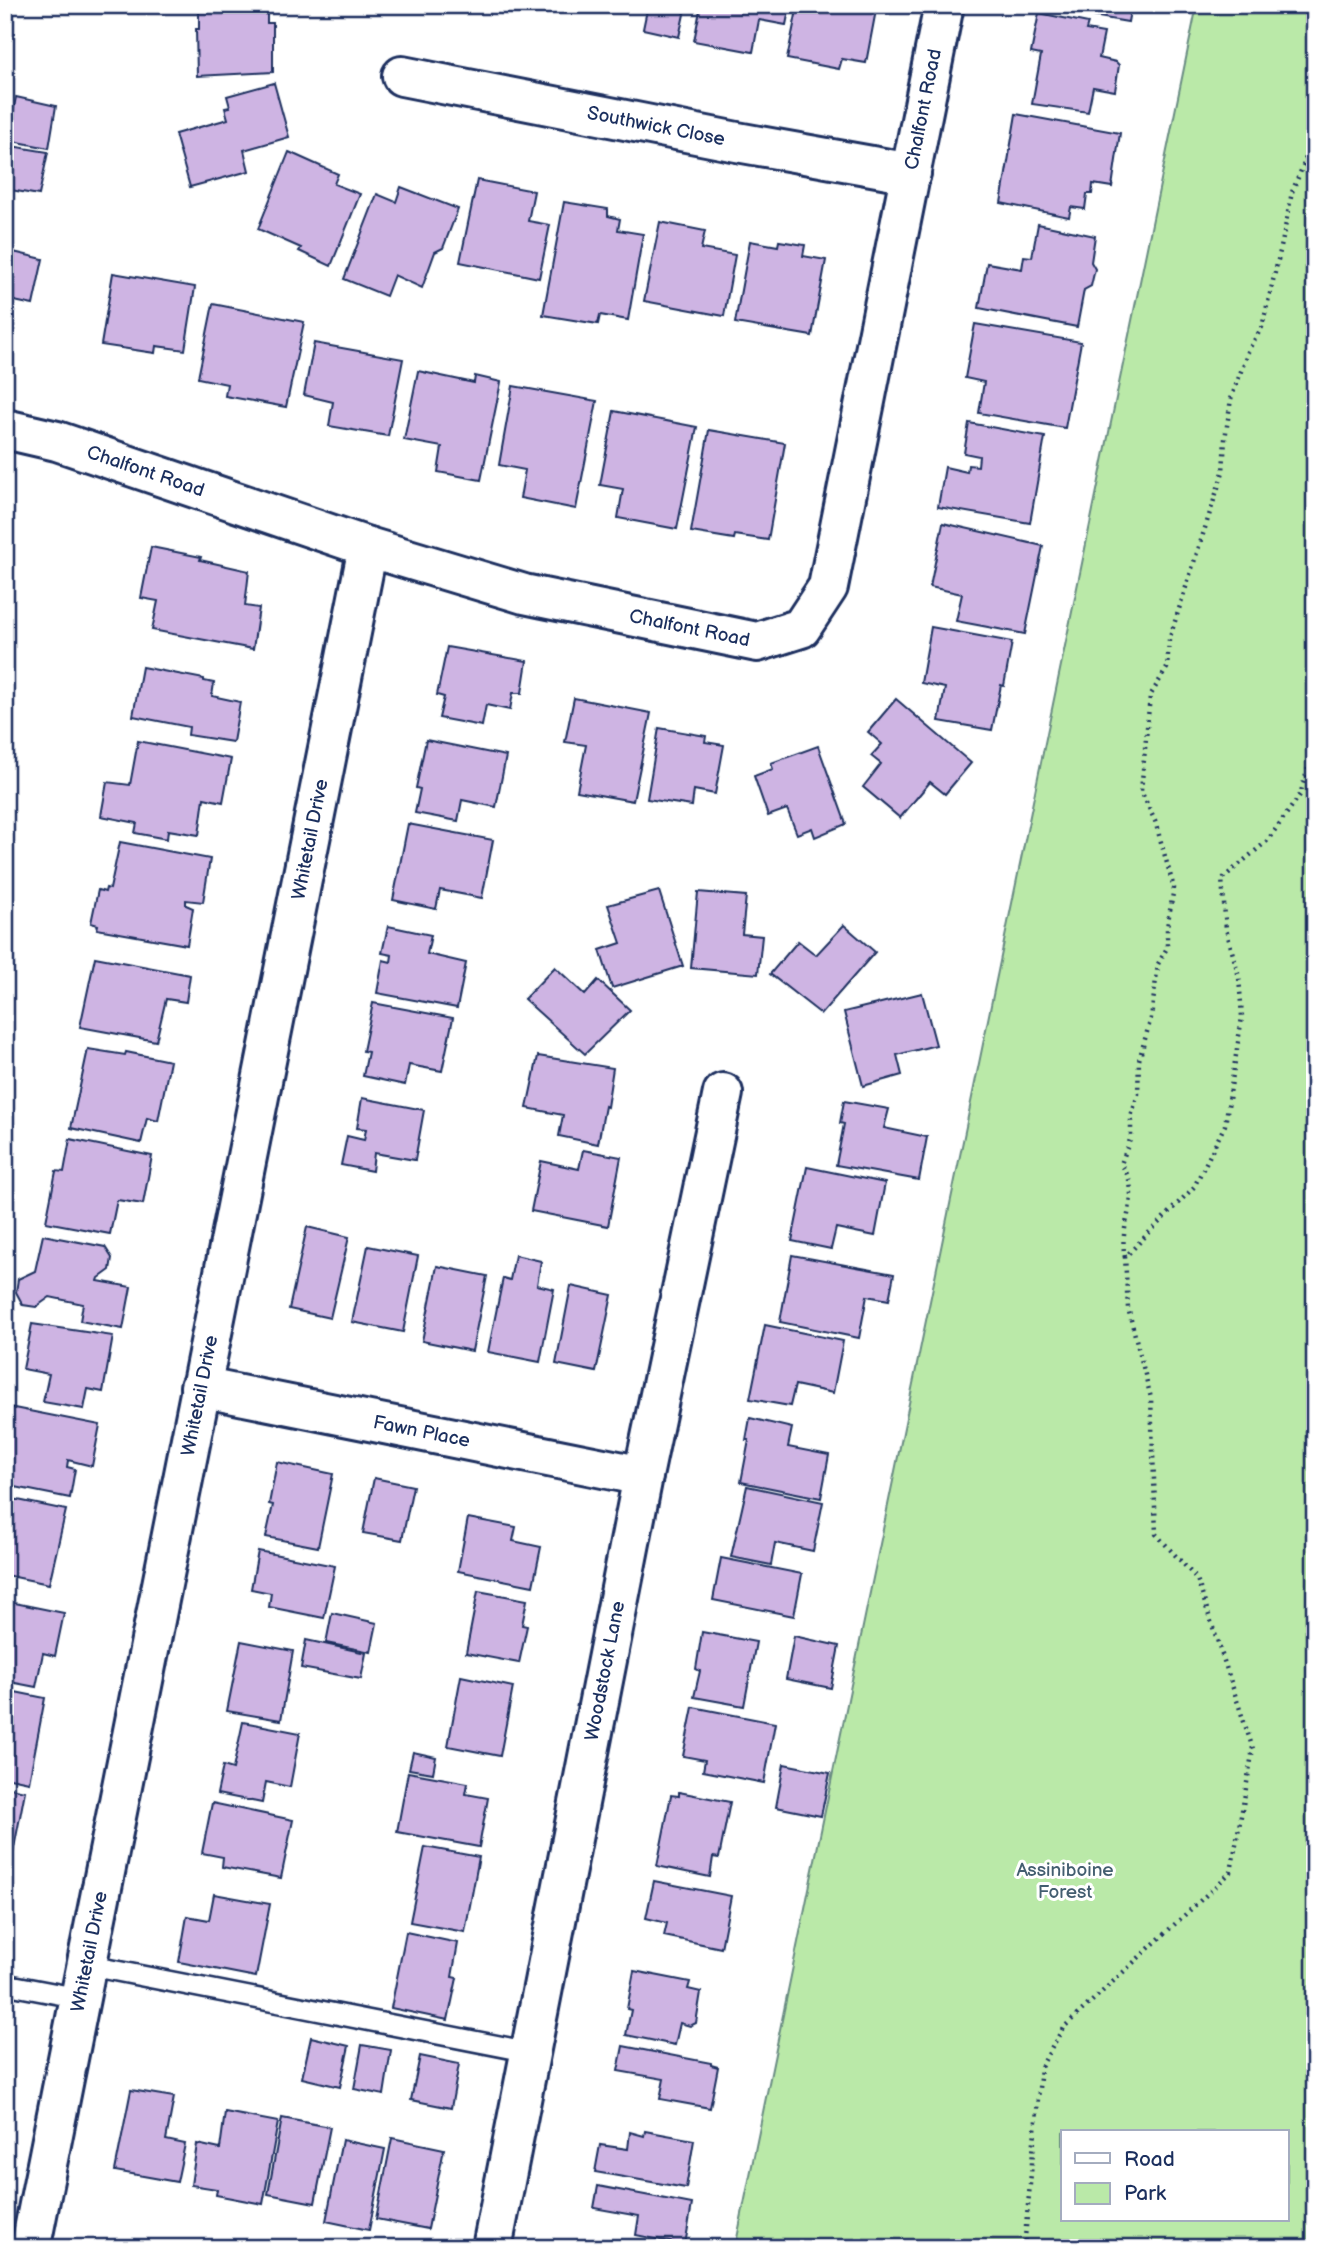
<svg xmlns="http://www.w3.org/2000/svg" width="1320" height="2253" font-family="'Balsamiq Sans',sans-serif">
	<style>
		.green { fill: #bae9a8; stroke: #6a8c83; stroke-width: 2; fill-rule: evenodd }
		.building { fill: #ceb4e3; stroke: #1b2f5e; stroke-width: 2 }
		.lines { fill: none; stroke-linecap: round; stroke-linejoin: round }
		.lane-casing { stroke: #1b2f5e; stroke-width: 24 }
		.street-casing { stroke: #1b2f5e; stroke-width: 44 }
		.path { stroke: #1b2f5e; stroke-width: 4.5; stroke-dasharray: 2 5; stroke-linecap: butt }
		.lane { stroke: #fff; stroke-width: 19 }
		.street { stroke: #fff; stroke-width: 38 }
		.labels { text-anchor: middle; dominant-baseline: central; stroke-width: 6; stroke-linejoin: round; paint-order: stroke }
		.street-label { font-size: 19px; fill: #1b2f5e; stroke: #fff }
		.park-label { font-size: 19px; fill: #435e70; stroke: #fff }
	</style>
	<rect width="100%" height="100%" fill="#fff"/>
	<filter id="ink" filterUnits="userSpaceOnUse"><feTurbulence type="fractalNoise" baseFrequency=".0143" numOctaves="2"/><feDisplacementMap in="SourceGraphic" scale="14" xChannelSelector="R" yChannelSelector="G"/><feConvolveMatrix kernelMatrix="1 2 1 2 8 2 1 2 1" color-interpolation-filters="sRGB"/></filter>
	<g filter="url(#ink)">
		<path class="green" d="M 1197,5 L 1315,5 L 1315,2248 L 735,2248 ZM 1063,2132 L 1287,2132 L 1287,2220 L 1063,2220 Z"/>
		<g class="building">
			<polygon points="199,5 267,5 267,23 273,23 273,72 197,76 196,29 199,29"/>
			<polygon points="648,5 686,5 679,37 643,29"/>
			<polygon points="701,5 790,5 786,25 759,20 753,52 694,41"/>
			<polygon points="798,5 877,5 866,63 842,59 839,69 787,59"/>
			<polygon points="1077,5 1131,5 1128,22 1075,13"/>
			<polygon points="1039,13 1088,23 1086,30 1104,33 1099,58 1116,62 1119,65 1115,91 1093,87 1088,112 1032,104 1041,55 1031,53"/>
			<polygon points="274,83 289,137 244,150 249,171 190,187 175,134 228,119 225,108 230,107 227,96"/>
			<polygon points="16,97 56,106 49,148 7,140"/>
			<polygon points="1016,114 1120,133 1112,187 1093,184 1092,194 1087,194 1085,209 1071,207 1069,217 1001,203"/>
			<polygon points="5,145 48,152 39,195 5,189"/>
			<polygon points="289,152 338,174 334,184 360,194 331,266 299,251 301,248 258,229"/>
			<polygon points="477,180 534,191 528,221 550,225 539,278 460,262"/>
			<polygon points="401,187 458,209 443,248 435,252 422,288 394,275 386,296 344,279 377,194 396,202"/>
			<polygon points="564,202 608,209 608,216 620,219 618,230 643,234 628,320 600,315 598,324 543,315"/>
			<polygon points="660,222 705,231 701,249 735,255 724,316 644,301"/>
			<polygon points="1038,224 1095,236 1091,262 1095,269 1091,286 1084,290 1077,327 979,308 987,263 1022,269 1024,256 1032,257"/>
			<polygon points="750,241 778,246 779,241 805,245 803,256 826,260 812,336 735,323"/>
			<polygon points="5,250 43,259 33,305 5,299"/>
			<polygon points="113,273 195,287 185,350 156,346 155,353 101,345"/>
			<polygon points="213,304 304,322 286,407 225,396 227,384 198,378"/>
			<polygon points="975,324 1081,342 1065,428 979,413 984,382 965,378"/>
			<polygon points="314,343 403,359 388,436 329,426 333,402 304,395"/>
			<polygon points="418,371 474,383 475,376 501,382 481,480 438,472 442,447 404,440"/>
			<polygon points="513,386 597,401 576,509 520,498 525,470 499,465"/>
			<polygon points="614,411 697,427 677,529 618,518 623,489 600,485"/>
			<polygon points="969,423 1045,437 1030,523 938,507 945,467 967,472 968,465 978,466 979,456 964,453"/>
			<polygon points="709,430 785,443 768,540 735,535 734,539 691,532"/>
			<polygon points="943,523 1043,546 1025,634 956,621 962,594 930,587"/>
			<polygon points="151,547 201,557 200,560 249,571 245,606 259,608 253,649 152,630 158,601 141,598"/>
			<polygon points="931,627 1012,642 1004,686 1001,685 992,730 939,721 945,688 921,683"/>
			<polygon points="447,647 527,661 522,693 513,693 510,710 486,705 482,726 439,718 444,697 437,695"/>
			<polygon points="142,667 204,679 204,681 214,683 212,696 240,702 233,742 188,735 189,727 133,716"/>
			<polygon points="574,698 651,713 633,801 577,791 586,745 565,742"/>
			<polygon points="896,699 971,763 945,794 930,782 900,818 863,787 881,764 871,756 882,744 868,732"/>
			<polygon points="659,728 706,736 705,742 724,745 715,794 694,790 692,806 647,799"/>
			<polygon points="426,740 506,756 496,807 462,800 458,821 415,813 420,789 416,788"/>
			<polygon points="138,741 231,759 223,802 204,798 199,835 168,830 167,839 135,833 137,823 101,816 107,782 130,785"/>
			<polygon points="818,746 846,824 815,837 812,828 797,834 787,809 768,816 754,776 773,769 771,763"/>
			<polygon points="408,824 493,840 482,898 440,890 436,909 393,900"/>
			<polygon points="120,842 210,859 203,902 186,900 186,905 193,908 187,945 97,929 98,925 91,923 98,890 105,892 106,888 110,889"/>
			<polygon points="659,891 683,966 612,988 600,950 621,943 608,905"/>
			<polygon points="698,892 746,896 742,934 762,936 758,974 691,968"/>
			<polygon points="844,925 875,952 821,1014 770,974 798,941 816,955"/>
			<polygon points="388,926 431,935 427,954 466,963 457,1008 377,993 383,960 391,962 392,955 382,953"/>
			<polygon points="95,957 190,975 186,1002 166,999 156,1041 80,1027"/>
			<polygon points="555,967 585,995 598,980 630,1010 585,1054 524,999"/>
			<polygon points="922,993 936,1045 897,1055 902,1075 863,1086 844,1012"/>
			<polygon points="373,1003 453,1018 442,1071 409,1065 405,1085 363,1076 368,1052 363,1051"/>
			<polygon points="88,1049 125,1055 126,1052 170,1061 158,1121 147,1118 141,1143 71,1128"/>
			<polygon points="538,1056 613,1068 607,1107 605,1106 598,1144 559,1136 563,1115 527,1108"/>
			<polygon points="362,1098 424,1110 415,1160 374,1153 372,1171 341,1165 347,1136 364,1140 366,1129 357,1128"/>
			<polygon points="844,1101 889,1109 884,1128 927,1137 919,1180 836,1165 844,1124 840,1123"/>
			<polygon points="70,1139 152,1156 143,1204 117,1200 110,1234 46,1222 56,1171 64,1172"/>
			<polygon points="583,1150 621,1157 608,1226 531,1211 541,1161 579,1169"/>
			<polygon points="807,1167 885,1183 875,1236 836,1228 831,1249 792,1241"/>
			<polygon points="307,1227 349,1237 330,1318 289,1309"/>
			<polygon points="43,1235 105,1247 112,1258 110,1270 99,1278 98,1281 131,1287 123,1329 80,1321 83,1304 50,1297 36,1307 23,1305 16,1292 18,1279 35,1271"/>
			<polygon points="368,1246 418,1256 403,1332 352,1322"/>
			<polygon points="515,1255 541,1261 537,1285 554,1289 540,1362 488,1352 503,1278 510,1280"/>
			<polygon points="792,1255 894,1274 889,1300 867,1296 859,1338 780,1322"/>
			<polygon points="437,1266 487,1276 472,1351 422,1341"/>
			<polygon points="571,1286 612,1295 596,1372 556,1364"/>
			<polygon points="32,1324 113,1336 103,1392 88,1389 84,1409 43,1402 49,1374 23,1369"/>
			<polygon points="765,1325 843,1341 833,1393 795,1385 790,1406 750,1399"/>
			<polygon points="9,1407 100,1425 92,1466 68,1460 67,1467 75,1469 70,1498 5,1485 5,1409 9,1410"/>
			<polygon points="750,1418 792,1428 788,1447 829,1455 821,1498 741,1482 749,1440 746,1440"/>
			<polygon points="277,1462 333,1474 318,1547 266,1537 273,1505 269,1504"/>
			<polygon points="374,1478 413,1486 402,1540 363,1533"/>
			<polygon points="747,1486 823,1502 813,1551 775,1543 771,1565 731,1557"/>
			<polygon points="13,1499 66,1510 49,1584 5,1575 5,1531"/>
			<polygon points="468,1518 516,1527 513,1541 541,1547 533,1586 458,1571"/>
			<polygon points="258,1551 335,1566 324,1618 269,1607 271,1593 251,1589"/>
			<polygon points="721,1558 802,1574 794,1616 713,1600"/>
			<polygon points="478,1591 527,1600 522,1625 527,1626 519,1663 466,1653"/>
			<polygon points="5,1601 64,1613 55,1656 43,1653 36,1687 5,1681"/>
			<polygon points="332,1613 377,1623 371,1652 326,1643"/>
			<polygon points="702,1632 756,1642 744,1706 694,1697 700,1671 696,1669"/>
			<polygon points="794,1636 839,1646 831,1688 786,1679"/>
			<polygon points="306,1640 366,1653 361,1679 301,1668"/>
			<polygon points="241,1641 293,1651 281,1720 227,1711"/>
			<polygon points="461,1676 513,1687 500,1756 448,1746"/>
			<polygon points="5,1690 45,1698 29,1782 5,1777"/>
			<polygon points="693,1707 775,1723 764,1783 703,1771 705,1760 683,1756"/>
			<polygon points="243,1722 300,1733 290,1787 266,1782 262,1803 217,1794 223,1766 233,1769"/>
			<polygon points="413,1752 436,1757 433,1773 409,1769"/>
			<polygon points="784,1764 830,1773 821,1816 776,1807"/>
			<polygon points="408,1772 468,1783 466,1794 488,1798 479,1847 397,1832"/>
			<polygon points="5,1787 25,1791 9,1874 5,1874"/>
			<polygon points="679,1792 730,1802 719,1858 713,1857 710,1877 657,1866 671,1795 679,1796"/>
			<polygon points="212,1803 293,1820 281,1878 222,1867 223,1857 202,1853"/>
			<polygon points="425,1847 479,1857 465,1932 410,1922"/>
			<polygon points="654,1881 731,1896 721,1948 664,1936 667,1923 646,1918"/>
			<polygon points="214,1894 270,1904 256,1977 179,1962 187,1916 209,1920"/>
			<polygon points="406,1932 458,1943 452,1977 457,1978 448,2020 391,2008"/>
			<polygon points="634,1971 690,1982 688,1989 701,1992 696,2023 690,2026 680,2023 675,2045 626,2035 631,2010 627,2009"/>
			<polygon points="311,2037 349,2046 340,2087 302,2078"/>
			<polygon points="362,2045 391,2050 384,2095 354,2089"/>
			<polygon points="623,2046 711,2063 711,2065 718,2067 710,2108 660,2099 664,2079 618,2071"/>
			<polygon points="420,2056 459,2064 451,2108 411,2100"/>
			<polygon points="131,2090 174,2097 166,2140 185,2144 177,2182 115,2171"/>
			<polygon points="225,2112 278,2122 263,2204 216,2195 217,2189 191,2185 197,2144 220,2149"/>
			<polygon points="282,2118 330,2127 315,2203 268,2194"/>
			<polygon points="645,2131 694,2140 686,2188 595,2172 600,2145 628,2149 630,2132 644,2136"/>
			<polygon points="392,2138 444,2149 428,2229 376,2219"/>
			<polygon points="342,2140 385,2149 369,2230 326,2221"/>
			<polygon points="598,2186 692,2204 685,2245 636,2235 639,2216 594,2208"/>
		</g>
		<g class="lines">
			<g class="lane-casing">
				<g id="lane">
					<polyline points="86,1965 530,2052"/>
					<polyline points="5,1984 79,1998"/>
				</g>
			</g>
			<g class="street-casing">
				<g id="street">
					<path id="s1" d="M 402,76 L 737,142 L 911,173"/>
					<path id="s2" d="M 5,429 L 57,441 L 368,547 L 524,594 L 757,642 L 801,628 L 828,587 L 944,5"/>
					<path id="s3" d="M 200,1387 L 643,1476"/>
					<path id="s4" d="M 31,2245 L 368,547"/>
					<path id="s5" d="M 492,2248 L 643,1476 L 723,1093"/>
				</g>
			</g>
			<g class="path">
				<path d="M 1125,1257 C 1117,1222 1145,1197 1121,1164 L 1131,1137 L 1131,1117 L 1138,1094 L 1139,1060 L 1151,1018 L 1158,964 L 1167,948 L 1167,927 L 1174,888 L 1155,821 L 1141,791 L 1150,696 L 1167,668 L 1169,640 L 1223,472 L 1225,439 L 1231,399 L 1249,349 L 1262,327 L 1282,243 L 1292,192 L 1305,161 L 1315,122"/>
				<polyline points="1024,2248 1041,2067 1063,2028 1231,1872 1253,1749 1197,1579 1156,1534 1151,1398 1128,1308 1125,1257 1194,1187 1225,1125 1242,1017 1239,977 1226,929 1222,879 1267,841 1300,795 1315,745"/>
			</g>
			<use href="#lane" class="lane"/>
			<use href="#street" class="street"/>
		</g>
	</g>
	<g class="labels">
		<g class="street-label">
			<text stroke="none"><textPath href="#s2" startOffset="1365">Chalfont Road</textPath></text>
			<text stroke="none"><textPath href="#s1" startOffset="259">Southwick Close</textPath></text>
			<text stroke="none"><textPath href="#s2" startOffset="147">Chalfont Road</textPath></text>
			<text stroke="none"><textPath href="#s2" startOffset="714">Chalfont Road</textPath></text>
			<text stroke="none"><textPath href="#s4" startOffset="1433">Whitetail Drive</textPath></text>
			<text stroke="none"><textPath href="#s4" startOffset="866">Whitetail Drive</textPath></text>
			<text stroke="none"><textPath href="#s3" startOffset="226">Fawn Place</textPath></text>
			<text stroke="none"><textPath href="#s5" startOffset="588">Woodstock Lane</textPath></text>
			<text stroke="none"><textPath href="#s4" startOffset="299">Whitetail Drive</textPath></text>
		</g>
		<g class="park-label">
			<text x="1065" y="1870">Assiniboine<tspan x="1065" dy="22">Forest</tspan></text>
		</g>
	</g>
	<rect width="1320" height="2253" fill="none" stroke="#fff" stroke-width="28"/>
	<rect x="14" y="14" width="1292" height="2225" fill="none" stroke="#1b2f5e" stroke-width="2.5" filter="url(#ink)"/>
	<rect x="1061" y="2130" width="228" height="91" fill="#ffffff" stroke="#a4acbf" stroke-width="2"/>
	<rect x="1075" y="2153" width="35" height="10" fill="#ffffff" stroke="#a4acbf" stroke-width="2"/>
	<text x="1124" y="2166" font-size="21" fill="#1b2f5e">Road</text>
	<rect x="1075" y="2183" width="35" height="21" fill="#bae9a8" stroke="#a4acbf" stroke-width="2"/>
	<text x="1124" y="2200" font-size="21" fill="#1b2f5e">Park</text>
</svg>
